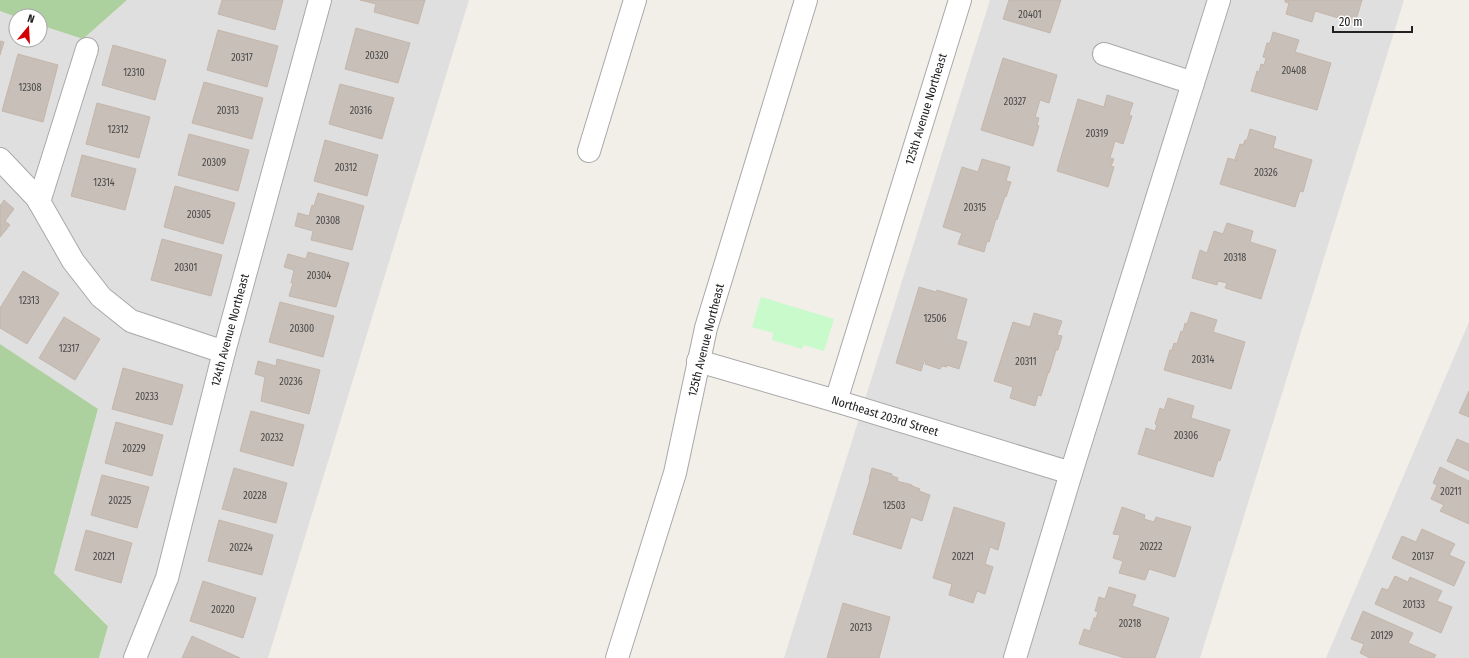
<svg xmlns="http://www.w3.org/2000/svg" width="1469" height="658" font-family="'Fira Sans Condensed',sans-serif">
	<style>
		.residential { fill: #e0dfdf }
		.forest { fill: #add19e }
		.park { fill: #c8facc }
		.building { fill: #c7bfb8; stroke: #c4b6ab }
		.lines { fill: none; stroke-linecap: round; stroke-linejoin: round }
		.minor-casing { stroke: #a9a9a9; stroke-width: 24 }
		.minor { stroke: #fff; stroke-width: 22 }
		.labels { text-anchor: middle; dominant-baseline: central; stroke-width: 4; stroke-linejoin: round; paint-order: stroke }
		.number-label { font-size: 10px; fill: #4b4948 }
		.street-label { font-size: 12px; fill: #222; stroke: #fff }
	</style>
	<rect width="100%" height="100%" fill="#f2efe9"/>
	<g class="residential">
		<polygon points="127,0 469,0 268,658 99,658 108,625 54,573 98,410 0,344 0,11 16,17 16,40 40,40 40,25 83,39"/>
		<polygon points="990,0 1404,0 1200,658 784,658"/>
		<polygon points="1469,322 1469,658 1326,658"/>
	</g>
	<g class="forest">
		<polygon points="0,0 127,0 83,39 40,25 40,16 16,17 0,11"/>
		<polygon points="0,344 98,409 54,573 108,626 99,658 0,658"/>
	</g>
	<polygon class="park" points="761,297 834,319 824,351 804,345 802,349 772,340 773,333 752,327"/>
	<g class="building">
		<polygon points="222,0 283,0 275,30 218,14"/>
		<polygon points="360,0 425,0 418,24 374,12 376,4"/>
		<polygon points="1009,0 1061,0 1050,33 1003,19"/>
		<polygon points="1285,0 1362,0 1355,23 1315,11 1312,22 1286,14 1289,3 1285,2"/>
		<polygon points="356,28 410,43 398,83 345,69"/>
		<polygon points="218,30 278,46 267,87 207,70"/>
		<polygon points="1273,32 1299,40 1295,52 1331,63 1317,110 1251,91 1257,71 1259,72 1261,64 1264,65 1266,58 1263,57 1267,43 1270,43"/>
		<polygon points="0,41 4,42 0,55"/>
		<polygon points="113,45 166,60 155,100 102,85"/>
		<polygon points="18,54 58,65 43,122 2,111"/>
		<polygon points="1003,58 1057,75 1049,103 1040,100 1035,117 1039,118 1037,125 1039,126 1033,146 981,130"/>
		<polygon points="204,82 263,98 252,139 192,123"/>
		<polygon points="340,84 394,98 382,139 329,124"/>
		<polygon points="1107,95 1133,103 1129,115 1132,116 1123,144 1115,141 1110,158 1114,159 1111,166 1114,167 1108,187 1057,171 1078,99 1104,107"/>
		<polygon points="97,103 150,117 139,158 86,144"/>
		<polygon points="1250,129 1276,137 1273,148 1312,160 1303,192 1300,191 1295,207 1220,184 1228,158 1238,161 1238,160 1235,159 1240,144 1243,145 1245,140 1247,140"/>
		<polygon points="189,134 249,150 238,191 178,175"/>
		<polygon points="325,140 378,155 367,196 314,181"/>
		<polygon points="82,155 136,169 125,210 71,196"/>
		<polygon points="982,159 1010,167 1006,181 1011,182 1006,197 1005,196 997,220 996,219 989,242 987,241 984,252 958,244 962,233 943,227 962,167 978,172"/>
		<polygon points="175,186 235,203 223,244 164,227"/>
		<polygon points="318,193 364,206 352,250 311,240 313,231 295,226 298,213 309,216 312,205 314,206"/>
		<polygon points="4,200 14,209 5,221 10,225 0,237 0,206"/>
		<polygon points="1227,223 1253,231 1250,242 1276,250 1261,299 1225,288 1227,283 1218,281 1217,285 1192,278 1200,250 1207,253 1214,231 1223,234"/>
		<polygon points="162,239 222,255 211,296 151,280"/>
		<polygon points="308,252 349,263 336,307 289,296 293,283 291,283 294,270 284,267 288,254 306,259"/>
		<polygon points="23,271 59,293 27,344 0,328 0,308"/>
		<polygon points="919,287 936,292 937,290 967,299 956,339 967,342 959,369 947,365 947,367 942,366 940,369 925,364 926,361 924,361 921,371 896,363"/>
		<polygon points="280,302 334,316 323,357 269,342"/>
		<polygon points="1191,312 1217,320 1213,332 1245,342 1231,389 1164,370 1170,350 1172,350 1174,343 1177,344 1181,331 1183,332 1185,323 1187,324"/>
		<polygon points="1034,313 1062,321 1057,335 1062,336 1058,350 1056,350 1049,373 1048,373 1041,396 1038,395 1035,406 1010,398 1013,387 994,381 1013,322 1030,327"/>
		<polygon points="64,317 100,339 75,380 39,358"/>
		<polygon points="277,359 320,370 309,414 261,401 265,377 255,374 258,361 276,366"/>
		<polygon points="123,368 183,385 172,425 112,409"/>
		<polygon points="1469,391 1469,417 1459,413"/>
		<polygon points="1168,398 1194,406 1191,418 1230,430 1220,461 1218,460 1213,477 1138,454 1146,428 1155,431 1157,425 1155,424 1160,408 1164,410"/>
		<polygon points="251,411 304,425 293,466 240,451"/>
		<polygon points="116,422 163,435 152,476 105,463"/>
		<polygon points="1457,439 1469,444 1469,471 1447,461"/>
		<polygon points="1440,467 1469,481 1469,524 1440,511 1444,505 1431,499 1437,485 1433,483"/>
		<polygon points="234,468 287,483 276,523 222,509"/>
		<polygon points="872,468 892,474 892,476 898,478 897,481 912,485 912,486 920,489 919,491 930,495 922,521 911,517 901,549 853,534 870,479 869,479"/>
		<polygon points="102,475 149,487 137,528 91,515"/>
		<polygon points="954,507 1005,523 998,550 990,547 985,564 993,567 985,594 977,591 973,603 949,595 952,584 933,578"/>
		<polygon points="1122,507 1145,515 1144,519 1154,522 1156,517 1191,527 1175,577 1149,569 1145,580 1119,573 1123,561 1113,558 1120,535 1113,534"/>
		<polygon points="219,520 273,535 262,575 208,561"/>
		<polygon points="1422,529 1455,544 1449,555 1465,562 1454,586 1392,558 1402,536 1416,542"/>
		<polygon points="86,530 132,543 121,583 75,570"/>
		<polygon points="1395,576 1408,582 1410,577 1442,591 1437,601 1452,607 1441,633 1375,604 1382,588 1388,590"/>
		<polygon points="203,581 256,598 243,638 190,621"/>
		<polygon points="1109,587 1136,595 1132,606 1169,618 1155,658 1125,658 1079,644 1084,629 1090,631 1094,618 1096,618 1098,612 1095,611 1099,597 1105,599"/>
		<polygon points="843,603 890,617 879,658 827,658"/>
		<polygon points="1363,611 1413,633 1408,643 1436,655 1434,658 1370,658 1360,653 1364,644 1351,639"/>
		<polygon points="192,636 240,658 182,658"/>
	</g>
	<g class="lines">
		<g class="minor-casing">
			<g id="minor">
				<polyline points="1104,54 1193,83"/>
				<polyline points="589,151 635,0"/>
				<polyline points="0,159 37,198 73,261 101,297 131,321 224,352"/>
				<polyline points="39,202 87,49"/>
				<polyline points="698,361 836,401 1071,473"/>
				<polyline points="836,401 960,0"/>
				<polyline points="135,658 167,578 224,352 320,0"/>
				<polyline points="617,658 675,473 706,328 806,0"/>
				<polyline points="1015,658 1071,473 1219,0"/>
			</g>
		</g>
		<use href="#minor" class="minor"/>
	</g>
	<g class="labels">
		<g class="number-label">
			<text x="1030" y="15">20401</text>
			<text x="377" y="56">20320</text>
			<text x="242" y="58">20317</text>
			<text x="1294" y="71">20408</text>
			<text x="134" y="73">12310</text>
			<text x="30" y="88">12308</text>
			<text x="1015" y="102">20327</text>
			<text x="228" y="111">20313</text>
			<text x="361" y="111">20316</text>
			<text x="118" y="130">12312</text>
			<text x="1097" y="134">20319</text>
			<text x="214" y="163">20309</text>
			<text x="346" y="168">20312</text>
			<text x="1266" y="173">20326</text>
			<text x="104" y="183">12314</text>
			<text x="975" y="208">20315</text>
			<text x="199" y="215">20305</text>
			<text x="328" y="221">20308</text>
			<text x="1235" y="258">20318</text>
			<text x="186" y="268">20301</text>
			<text x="319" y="276">20304</text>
			<text x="29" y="301">12313</text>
			<text x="935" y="319">12506</text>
			<text x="302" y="329">20300</text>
			<text x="69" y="349">12317</text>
			<text x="1203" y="360">20314</text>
			<text x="1026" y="362">20311</text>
			<text x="291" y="382">20236</text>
			<text x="147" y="397">20233</text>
			<text x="1186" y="436">20306</text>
			<text x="272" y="438">20232</text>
			<text x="134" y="449">20229</text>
			<text x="1451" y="492">20211</text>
			<text x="255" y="496">20228</text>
			<text x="120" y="501">20225</text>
			<text x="894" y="506">12503</text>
			<text x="1151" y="547">20222</text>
			<text x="241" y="548">20224</text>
			<text x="104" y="557">20221</text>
			<text x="963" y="557">20221</text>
			<text x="1423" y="557">20137</text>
			<text x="1414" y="605">20133</text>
			<text x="223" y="610">20220</text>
			<text x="1130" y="624">20218</text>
			<text x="861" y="628">20213</text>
			<text x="1382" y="636">20129</text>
		</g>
		<g class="street-label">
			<text transform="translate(926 109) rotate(-73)">125th Avenue Northeast</text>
			<text transform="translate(230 330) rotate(-75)">124th Avenue Northeast</text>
			<text transform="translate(706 340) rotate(-76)">125th Avenue Northeast</text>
			<text transform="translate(885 416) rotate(17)">Northeast 203rd Street</text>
		</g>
	</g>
	<g transform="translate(28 28) rotate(18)"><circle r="19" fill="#ffffff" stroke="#a7a7a7"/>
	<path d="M0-3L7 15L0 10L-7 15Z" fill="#d40000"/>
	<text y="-6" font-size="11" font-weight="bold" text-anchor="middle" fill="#222222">N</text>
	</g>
	<path d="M1333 26v6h79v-6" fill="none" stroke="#222222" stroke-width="2"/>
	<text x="1339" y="26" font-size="12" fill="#222222" stroke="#ffffff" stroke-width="3" paint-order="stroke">20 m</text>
</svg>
